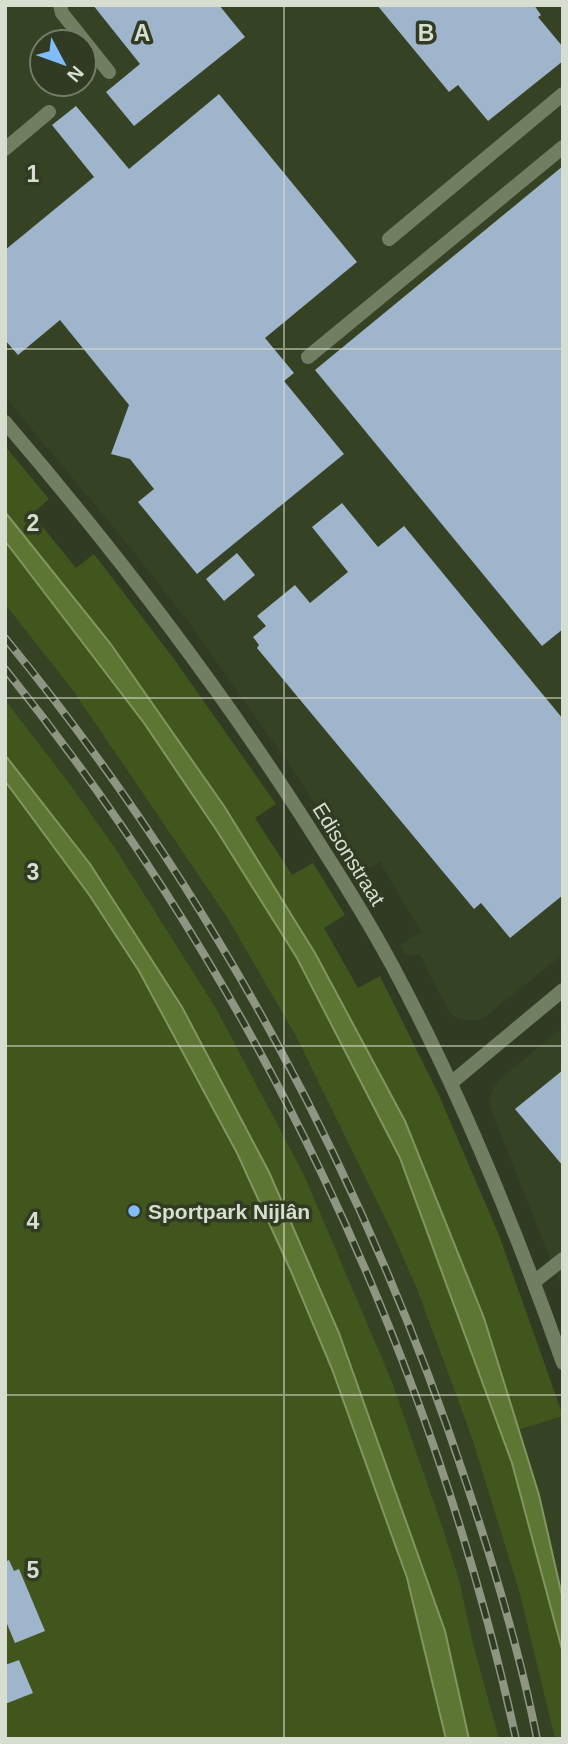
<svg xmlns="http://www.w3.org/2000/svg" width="568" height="1744" font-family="Arial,sans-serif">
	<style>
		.built { fill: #354223; fill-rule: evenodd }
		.green { fill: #41561c }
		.water { fill: #5d7633; stroke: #829562; stroke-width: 2 }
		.building { fill: #9eb5cc }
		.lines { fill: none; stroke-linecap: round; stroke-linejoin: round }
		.service { stroke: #717e61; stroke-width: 14 }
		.minor { stroke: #717e61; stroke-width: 14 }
		.rail-casing { stroke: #8e9683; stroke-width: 8 }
		.rail { stroke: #313b23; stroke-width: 5; stroke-dasharray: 16; stroke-linecap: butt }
		.grid { fill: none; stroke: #d7ddcf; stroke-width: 2; stroke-opacity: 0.55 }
		.poi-dot { fill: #80bdfa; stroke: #313b23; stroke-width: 2.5 }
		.labels { text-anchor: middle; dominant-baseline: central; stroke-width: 7; stroke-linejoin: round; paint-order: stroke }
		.street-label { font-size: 21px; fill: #d7ddcf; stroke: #313b23 }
		.poi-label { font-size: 21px; font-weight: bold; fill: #d7ddcf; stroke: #313b23; text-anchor: start }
		.grid-label { font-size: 23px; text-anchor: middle; font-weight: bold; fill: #d7ddcf; stroke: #313b23; stroke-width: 7; stroke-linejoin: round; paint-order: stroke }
	</style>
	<rect width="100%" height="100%" fill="#313b23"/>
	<g class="built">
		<path d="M 5,5 L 563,5 L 563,954 L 482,1019 L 468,1021 L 455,1017 L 449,1011 L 419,954 L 409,956 L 404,953 L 400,945 L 421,932 L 380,862 L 358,874 L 300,780 L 189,623 L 125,541 L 5,397 ZM 42,42 L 84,42 L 84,84 L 42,84 Z"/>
		<polygon points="5,541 297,958 563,1653 563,1739 469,1739 445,1631 90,864 5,755"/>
		<polygon points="563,1028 563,1292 489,1104 493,1088 500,1079"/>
		<polygon points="563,1416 563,1600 539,1495 518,1430"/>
	</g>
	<g class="green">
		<polygon points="5,446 49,499 32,514 76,568 94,554 174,659 276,804 255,818 292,875 313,863 345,915 324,928 358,988 380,976 438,1093 499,1235 563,1416 518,1430 484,1318 405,1121 315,953 224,806 110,643 5,512"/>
		<polygon points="5,541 144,723 217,831 297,958 400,1158 512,1463 563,1653 563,1739 555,1739 520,1594 472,1438 417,1289 392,1232 296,1036 227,917 72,689 5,604"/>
		<polygon points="5,700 66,779 115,848 217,1010 304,1175 392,1382 442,1526 460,1583 472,1640 499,1739 469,1739 445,1631 339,1333 269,1172 182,1007 90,864 5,755"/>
		<path d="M 5,781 C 51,843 97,904 138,969 C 162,1006 180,1047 201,1086 C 270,1215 328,1349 375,1487 C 404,1569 431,1653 446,1739 L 5,1739 Z"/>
	</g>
	<g class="water">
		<polygon points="5,512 110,643 224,806 315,953 405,1121 484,1318 539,1495 563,1600 563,1653 512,1463 400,1158 297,958 217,831 144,723 5,541"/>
		<polygon points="5,755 90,864 182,1007 269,1172 339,1333 445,1631 469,1739 446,1739 407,1578 332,1369 290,1269 237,1153 139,971 90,896 5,781"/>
	</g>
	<g class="building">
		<polygon points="93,5 219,5 245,37 134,126 106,92 140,64"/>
		<polygon points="377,5 534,5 541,15 538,17 563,47 563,61 488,121 458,85 449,92"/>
		<polygon points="219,94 357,262 265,338 294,373 284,381 344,454 197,574 138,502 154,489 130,459 111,454 129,405 60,320 18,355 5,340 5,250 94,177 52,125 76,106 129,169"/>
		<polygon points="563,166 563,629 542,646 315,370"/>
		<polygon points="342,503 378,547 404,526 563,719 563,895 510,938 481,903 474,909 257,648 259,645 253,637 266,626 257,616 295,585 310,603 348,572 312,527"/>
		<polygon points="237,553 255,575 224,601 206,579"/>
		<polygon points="563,1070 563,1166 515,1109"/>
		<polygon points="9,1560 14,1571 19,1569 45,1631 15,1643 5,1619 5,1562"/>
		<polygon points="19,1660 33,1693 5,1704 5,1665"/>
	</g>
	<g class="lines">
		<g class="service">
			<polyline points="60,5 62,13 109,72"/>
			<polyline points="5,149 49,112"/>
			<polyline points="389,239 563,94"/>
			<polyline points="308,357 563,147"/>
			<polyline points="534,1282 563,1259"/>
		</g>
		<g class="minor">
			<path d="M 5,422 C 112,547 212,677 301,815 C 333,865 365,915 393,967 C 461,1094 515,1227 563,1363"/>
			<polyline points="451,1083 563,990"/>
		</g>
		<g class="rail-casing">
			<g id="rail">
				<path d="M 5,638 C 210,888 365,1176 466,1482 C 494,1566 520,1652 537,1739"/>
				<path d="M 5,669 C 255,980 431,1350 516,1739"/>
			</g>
		</g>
		<use href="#rail" class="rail"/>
	</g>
	<path class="grid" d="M 284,5 L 284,1739M 5,349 L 563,349M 5,698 L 563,698M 5,1046 L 563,1046M 5,1395 L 563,1395"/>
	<circle class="poi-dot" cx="134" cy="1211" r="7"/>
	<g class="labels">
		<g class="street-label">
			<text transform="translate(349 854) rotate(58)">Edisonstraat</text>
		</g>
		<g class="poi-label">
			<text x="148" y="1211">Sportpark Nijlân</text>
		</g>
	</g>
	<g class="grid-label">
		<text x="142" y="41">A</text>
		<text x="426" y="41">B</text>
		<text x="33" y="182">1</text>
		<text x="33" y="531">2</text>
		<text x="33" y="880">3</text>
		<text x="33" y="1229">4</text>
		<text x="33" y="1578">5</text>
	</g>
	<rect width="568" height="1744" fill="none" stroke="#d7ddcf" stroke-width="14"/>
	<g transform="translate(63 63) rotate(131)"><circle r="33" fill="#313b23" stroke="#737c68" stroke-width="2"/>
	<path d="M0-5L12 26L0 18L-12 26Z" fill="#80bdfa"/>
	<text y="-10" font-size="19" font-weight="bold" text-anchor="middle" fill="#d7ddcf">N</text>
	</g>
</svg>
